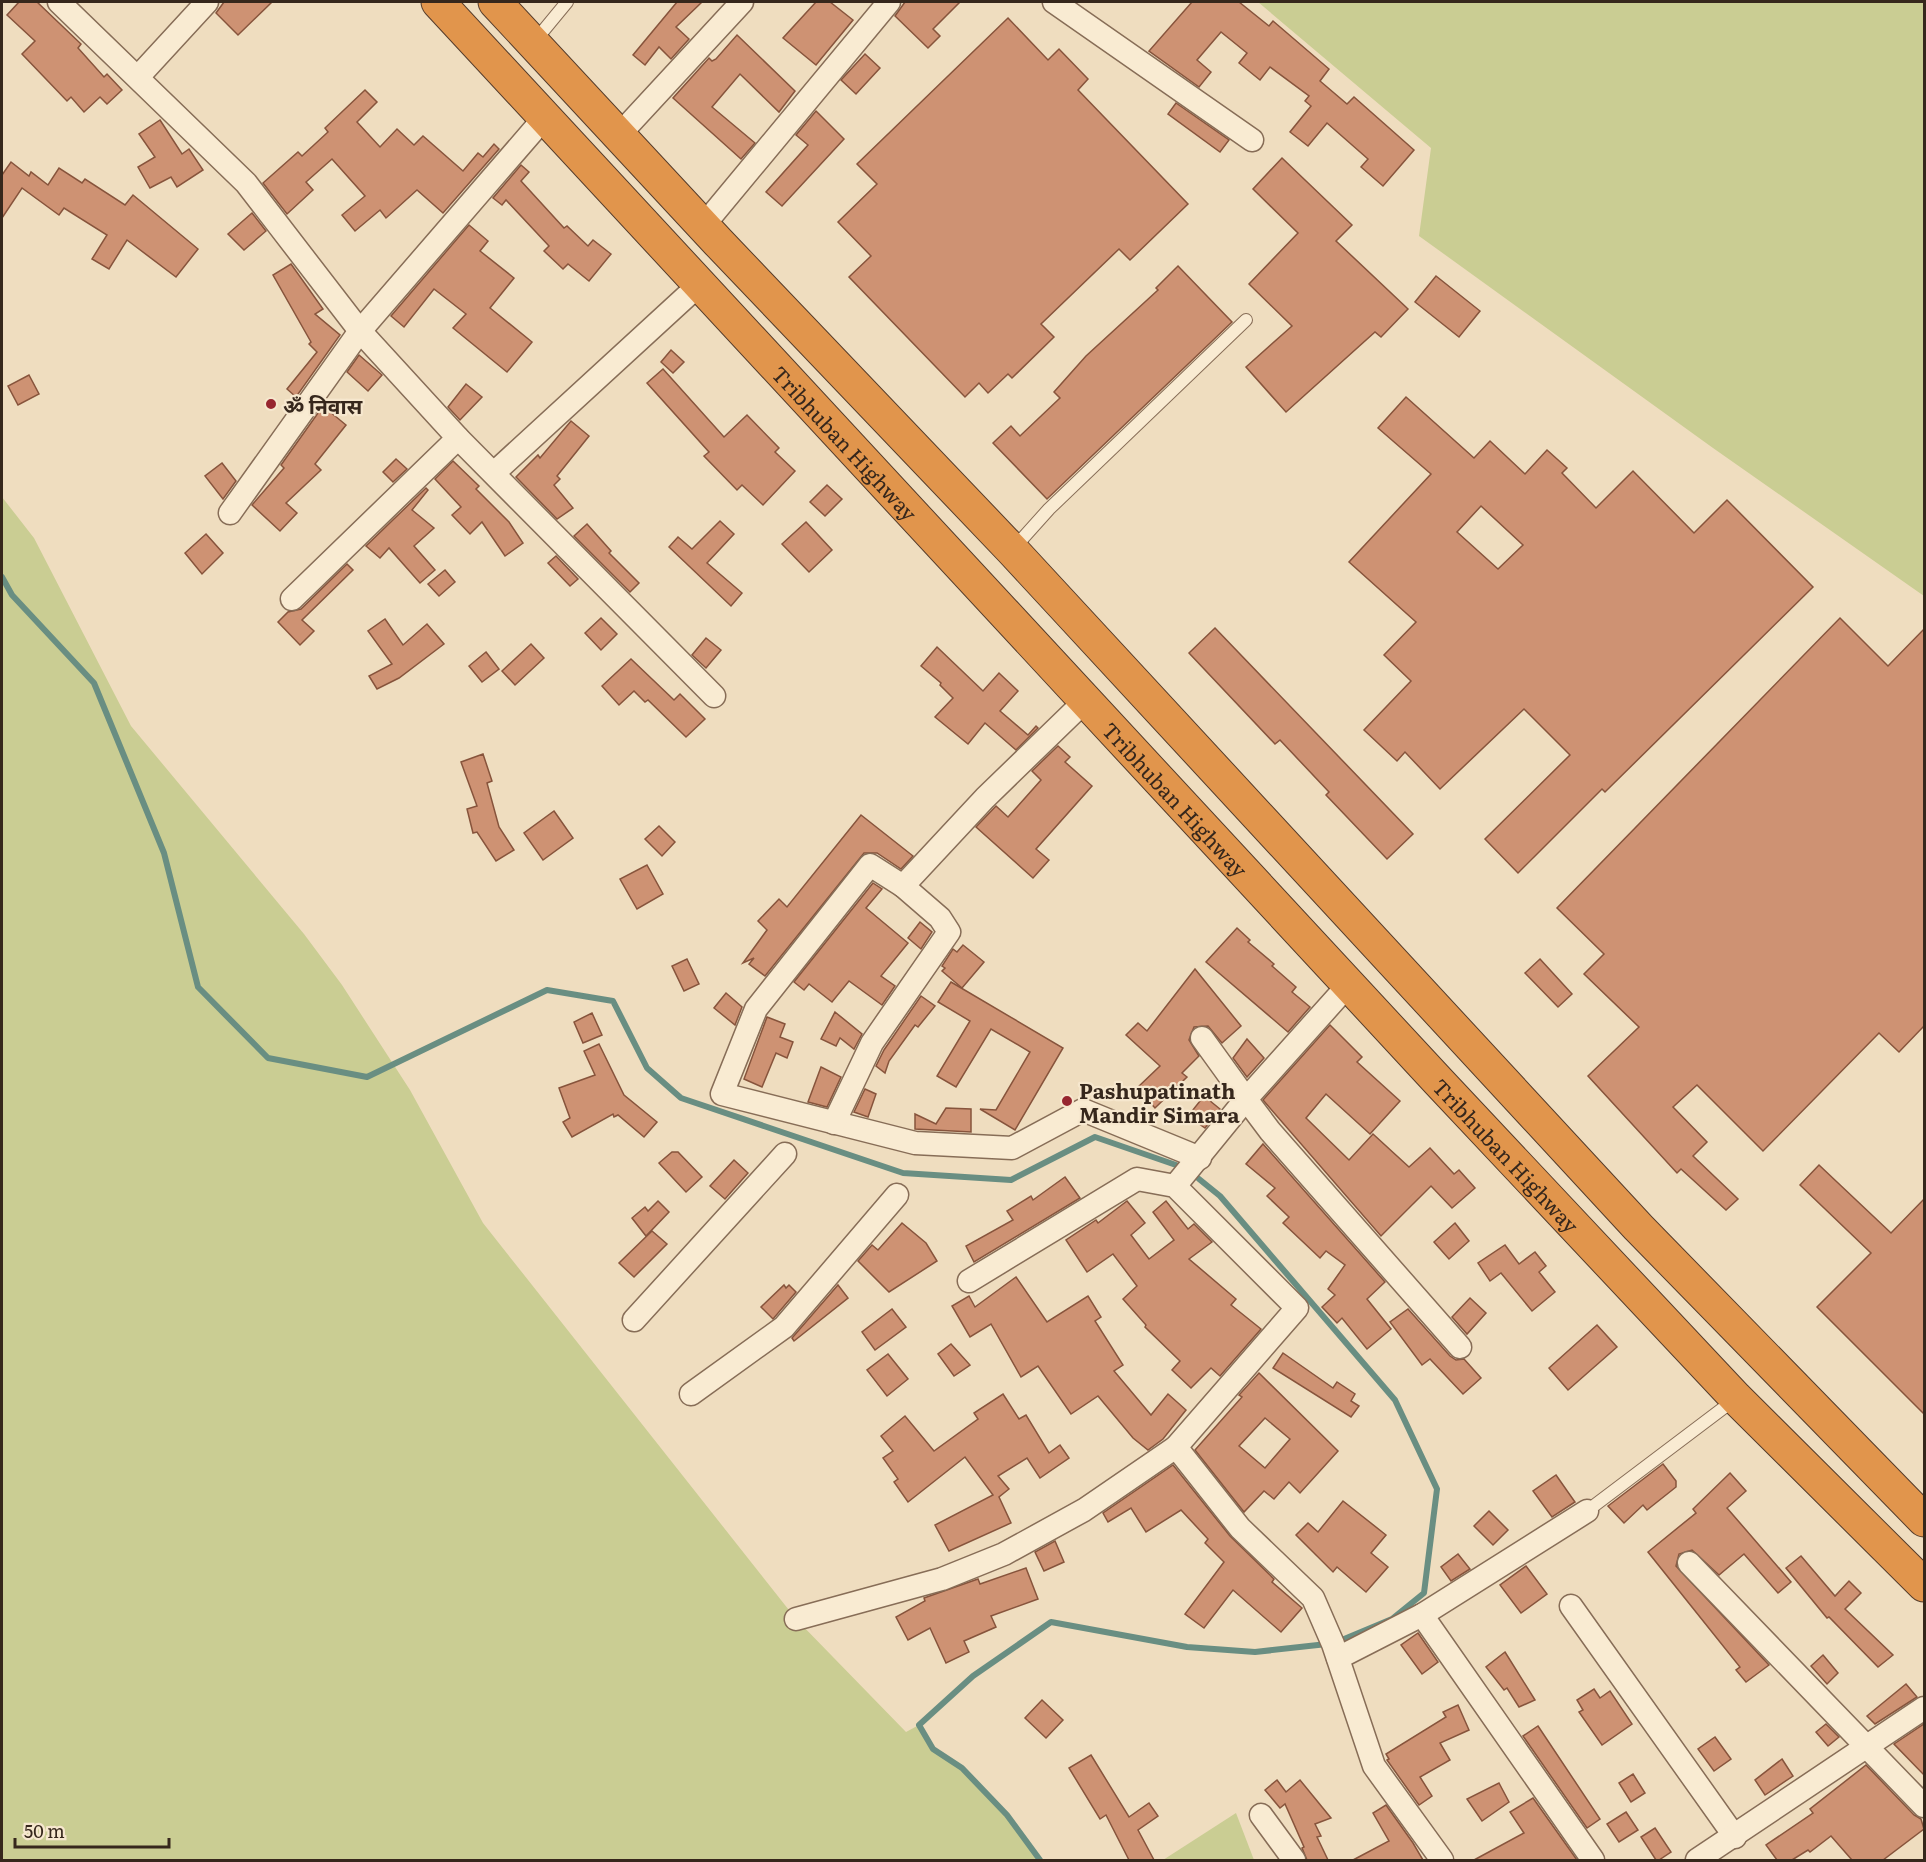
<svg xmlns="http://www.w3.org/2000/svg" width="1926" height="1862" font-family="Literata,'Noto Sans Devanagari',serif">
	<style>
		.green { fill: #cacd93 }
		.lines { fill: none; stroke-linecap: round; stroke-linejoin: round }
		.stream { stroke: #698e82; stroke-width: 6 }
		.building { fill: #ce9273; stroke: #87543c; stroke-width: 1.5; fill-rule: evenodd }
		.lane-casing { stroke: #876d57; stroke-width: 14 }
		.street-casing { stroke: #876d57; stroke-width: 25 }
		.highway-casing { stroke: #553c2b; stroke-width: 35 }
		.lane { stroke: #f9ebd2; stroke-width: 12 }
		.street { stroke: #f9ebd2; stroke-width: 22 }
		.highway { stroke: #e1954c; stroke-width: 33 }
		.poi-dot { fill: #97262f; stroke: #f6e7ce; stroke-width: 2 }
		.labels { text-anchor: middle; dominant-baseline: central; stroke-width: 4.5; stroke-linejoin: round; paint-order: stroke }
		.poi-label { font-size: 21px; font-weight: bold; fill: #36271c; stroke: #f6e7ce; text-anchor: start }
		.street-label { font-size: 21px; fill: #36271c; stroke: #f6e7ce }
	</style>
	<rect width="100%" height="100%" fill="#efddbf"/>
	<g class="green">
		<polygon points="1258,2 1924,2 1924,596 1713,448 1419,236 1431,148"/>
		<polygon points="2,497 34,538 131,726 304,934 342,985 410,1090 483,1223 796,1619 906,1732 919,1725 933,1749 962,1768 1007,1814 1040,1860 2,1860"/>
		<polygon points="1236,1813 1254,1860 1163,1860"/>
	</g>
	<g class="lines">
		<g class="stream">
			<polyline points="2,577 12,595 94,683 164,853 198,987 268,1058 367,1077 547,990 613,1001 647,1068 681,1098 903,1173 1011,1180 1095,1137 1176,1165"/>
			<polyline points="1199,1179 1220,1196 1395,1400 1437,1489 1424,1593 1392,1619 1337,1642"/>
			<polyline points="1040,1860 1007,1815 962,1768 933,1749 919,1725 973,1676 1051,1622 1187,1647 1255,1652 1327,1644"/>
		</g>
	</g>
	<g class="building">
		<polygon points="19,2 37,2 81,44 78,48 104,77 107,74 122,90 107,104 100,97 84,112 71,97 67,101 22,54 35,41 7,15"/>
		<polygon points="224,2 272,2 238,35 216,13"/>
		<polygon points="677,2 702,2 676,27 689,39 671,59 659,47 645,65 633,55"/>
		<polygon points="816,2 830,2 853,20 816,65 783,38"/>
		<polygon points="905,2 960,2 933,29 940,36 928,48 895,16"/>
		<polygon points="1192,2 1239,2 1269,26 1273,21 1329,69 1320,81 1347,104 1354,97 1414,150 1383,186 1361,167 1368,159 1327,123 1308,146 1290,132 1311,106 1305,101 1309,96 1270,67 1260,80 1239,63 1247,53 1221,32 1197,60 1211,72 1199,87 1149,51"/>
		<polygon points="1008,18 1048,60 1059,49 1088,79 1078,90 1188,204 1130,260 1119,249 1041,324 1054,337 1012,378 1008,374 988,393 979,383 965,397 849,277 871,256 838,222 877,184 857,164"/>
		<polygon points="737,35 795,91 779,112 740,74 712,107 755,143 741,159 673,98 709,58 712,61 716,59"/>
		<polygon points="865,54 880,68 856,94 841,80"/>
		<polygon points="365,90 377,102 357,122 380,147 397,129 414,145 423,136 463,171 478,153 483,157 494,144 499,149 443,213 417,190 386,218 380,210 355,231 342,215 365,196 332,159 306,182 313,190 287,214 263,183 298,152 302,156 328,132 325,128"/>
		<polygon points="1176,103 1229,140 1220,152 1168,114"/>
		<polygon points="816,111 844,139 782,206 766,192 808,145 796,135"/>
		<polygon points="160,120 182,154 189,149 203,170 177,187 171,177 150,188 138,167 155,157 139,134"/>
		<polygon points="1282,158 1352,225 1336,241 1408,309 1381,337 1375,332 1286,412 1246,367 1292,326 1249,284 1298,233 1253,189"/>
		<polygon points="11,162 29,176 31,172 48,185 59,168 82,183 85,179 125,205 133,195 198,249 176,277 127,240 109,269 92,259 107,235 64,208 59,215 22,188 2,218 2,175"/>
		<polygon points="521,165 529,172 521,181 564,228 567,226 588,246 593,240 611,254 589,281 568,264 563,269 544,251 549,246 506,200 502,205 493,198"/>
		<polygon points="252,213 266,231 244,250 228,234"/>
		<polygon points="469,225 488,241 480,251 514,278 490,308 532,342 507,372 453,328 466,314 434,289 404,327 391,316"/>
		<polygon points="291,264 323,309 315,314 340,335 296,397 287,389 317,352 309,344 311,342 273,275"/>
		<polygon points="1178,266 1232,322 1047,499 993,443 1011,426 1020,436 1060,398 1054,392 1086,356 1158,290 1156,288"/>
		<polygon points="1436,276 1480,311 1459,337 1415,302"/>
		<polygon points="671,350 684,362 673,373 661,362"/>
		<polygon points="359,355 382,375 368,391 347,372"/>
		<polygon points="663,369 724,437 747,415 779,448 775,452 795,471 763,505 742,485 737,490 704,456 709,452 647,383"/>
		<polygon points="29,375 39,394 18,405 8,386"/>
		<polygon points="466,384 482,397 460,420 448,407"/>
		<path d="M 1406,397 L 1474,458 L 1490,441 L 1525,474 L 1547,450 L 1567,468 L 1562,473 L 1596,508 L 1633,471 L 1694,533 L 1727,500 L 1813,587 L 1605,792 L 1602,789 L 1518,873 L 1485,839 L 1570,755 L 1524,709 L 1440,789 L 1405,752 L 1397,761 L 1364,730 L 1411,681 L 1384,655 L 1416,622 L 1349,562 L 1431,474 L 1378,428 ZM 1481,506 L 1523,545 L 1498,569 L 1457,532 Z"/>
		<polygon points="323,406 346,425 315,464 321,470 286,503 297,513 280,531 252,505 284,468 281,465"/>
		<polygon points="571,421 589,436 557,476 560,479 554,485 573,508 557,519 516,477 538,455 540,458"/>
		<polygon points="396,459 407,469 393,482 383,472"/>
		<polygon points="453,461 479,486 476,489 509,522 523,543 505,556 482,522 470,534 452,515 461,507 435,479"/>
		<polygon points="222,463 236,481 223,499 205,476"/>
		<polygon points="827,485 842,499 825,516 810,502"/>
		<polygon points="426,488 428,490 412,510 434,528 414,546 435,570 420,583 389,548 380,558 366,546"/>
		<polygon points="720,521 734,534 707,563 742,593 731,606 669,547 678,537 692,549"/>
		<polygon points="806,522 832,550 809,572 782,544"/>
		<polygon points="587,524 611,551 609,553 639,583 630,592 574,536"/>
		<polygon points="206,534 223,553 202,574 185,553"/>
		<polygon points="556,556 578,579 570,586 548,563"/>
		<polygon points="347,564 353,570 302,620 314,631 300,645 278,622 288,612 301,609"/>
		<polygon points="445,570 455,582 439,596 428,584"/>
		<polygon points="601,618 617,634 601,650 585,633"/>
		<polygon points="1840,618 1888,666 1924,629 1924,1026 1899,1052 1879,1033 1763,1151 1697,1085 1673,1107 1707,1142 1693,1156 1738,1199 1726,1210 1681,1169 1677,1173 1588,1076 1639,1027 1584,974 1604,954 1557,908"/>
		<polygon points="385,619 403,645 427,624 444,644 399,678 377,689 369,676 392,664 368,631"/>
		<polygon points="1215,628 1413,834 1387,859 1326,795 1329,792 1280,740 1275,744 1189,653"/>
		<polygon points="706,638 721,650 706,668 692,655"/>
		<polygon points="531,644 544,658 515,685 502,671"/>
		<polygon points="937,647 983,691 999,673 1018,691 1000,711 1028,735 1036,726 1038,728 1016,750 985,723 968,744 935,717 953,698 940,685 941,683 921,666"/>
		<polygon points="486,652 499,669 482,682 469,666"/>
		<polygon points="631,659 674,700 680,694 705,719 686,737 648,700 645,702 634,691 619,705 602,686"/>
		<polygon points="1058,746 1070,757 1065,762 1092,786 1036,849 1049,860 1033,878 976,827 996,806 1008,817 1041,780 1032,771"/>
		<polygon points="483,754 492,781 487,783 499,827 514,850 496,861 477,832 473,833 467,809 477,806 461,762"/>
		<polygon points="554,811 573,838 543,860 524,833"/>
		<polygon points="861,815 913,856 901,869 877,853 864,853 765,976 749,964 754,958 743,963 767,930 758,921 779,899 787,907"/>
		<polygon points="659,826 675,842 662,856 645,839"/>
		<polygon points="647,865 663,894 637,909 620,879"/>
		<polygon points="873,883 882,889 866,908 908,943 881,976 895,986 882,1005 849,981 832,1002 809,984 804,990 794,982"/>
		<polygon points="920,922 932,932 921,949 908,938"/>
		<polygon points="1237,928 1250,940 1248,942 1274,964 1272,966 1296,987 1292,992 1310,1007 1288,1032 1206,962"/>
		<polygon points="963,945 984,962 962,988 942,971 945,968 942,966 953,949 957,952"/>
		<polygon points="687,959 699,984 684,991 672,966"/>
		<polygon points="1540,959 1572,994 1558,1007 1525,973"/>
		<polygon points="1195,969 1241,1026 1222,1043 1208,1026 1194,1027 1189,1040 1199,1056 1182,1073 1187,1077 1155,1108 1137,1088 1160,1066 1126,1035 1138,1023 1147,1031"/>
		<polygon points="951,982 1063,1048 1015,1130 980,1109 996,1110 1030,1052 991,1029 956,1087 937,1076 970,1021 938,1002"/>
		<polygon points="726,993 742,1007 735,1025 714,1008"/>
		<polygon points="921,996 935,1006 918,1027 915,1025 889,1061 885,1073 876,1066 884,1050"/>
		<polygon points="835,1012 862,1034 854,1049 840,1038 836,1046 821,1039"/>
		<polygon points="592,1013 602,1035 583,1043 574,1022"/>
		<polygon points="767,1017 785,1024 780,1037 793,1042 787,1058 776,1053 762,1087 744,1079"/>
		<polygon points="1330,1025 1362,1057 1357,1062 1400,1101 1370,1134 1326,1094 1306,1118 1349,1160 1373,1134 1409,1167 1430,1148 1454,1174 1459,1170 1475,1188 1452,1208 1431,1186 1381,1236 1263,1100"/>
		<polygon points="1247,1039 1264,1058 1247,1077 1233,1058"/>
		<polygon points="599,1044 624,1095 657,1122 644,1137 618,1115 614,1117 613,1114 572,1137 563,1122 570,1118 559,1088 595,1075 584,1051"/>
		<polygon points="821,1067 841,1077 827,1107 808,1102"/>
		<polygon points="865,1089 876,1094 868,1117 854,1112"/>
		<polygon points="1204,1096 1220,1109 1205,1128 1188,1116"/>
		<polygon points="946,1108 971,1109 971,1132 915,1129 915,1114 936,1124"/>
		<polygon points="1263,1144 1385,1282 1367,1299 1391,1329 1367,1349 1342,1318 1337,1323 1322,1307 1335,1295 1328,1289 1345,1265 1326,1251 1320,1258 1283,1223 1289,1217 1267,1196 1275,1188 1246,1164"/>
		<polygon points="672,1152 678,1152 702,1177 686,1192 659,1163"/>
		<polygon points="734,1160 748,1173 725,1199 710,1186"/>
		<polygon points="1819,1165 1891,1233 1924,1199 1924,1414 1817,1307 1871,1253 1800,1185"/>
		<polygon points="1065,1177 1080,1198 974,1262 966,1246 1013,1220 1007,1211 1031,1196 1033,1200"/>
		<polygon points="658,1201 669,1212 646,1236 632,1218 645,1207 648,1211"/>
		<polygon points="1127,1201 1145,1223 1131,1235 1149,1259 1174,1240 1153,1212 1166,1201 1188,1229 1194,1224 1212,1242 1189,1259 1236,1299 1231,1305 1261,1329 1220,1376 1211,1368 1191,1388 1172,1370 1180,1361 1145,1327 1146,1325 1123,1299 1137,1286 1113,1254 1087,1272 1066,1240 1096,1220 1098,1223"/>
		<polygon points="902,1223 926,1243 937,1261 889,1292 858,1261 872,1245 878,1250"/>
		<polygon points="1455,1223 1469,1241 1449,1259 1434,1242"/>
		<polygon points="652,1231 667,1244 634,1277 619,1263"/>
		<polygon points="1505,1245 1519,1264 1535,1252 1546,1266 1539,1272 1555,1292 1532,1311 1501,1273 1490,1281 1478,1263"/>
		<polygon points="1016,1277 1047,1322 1088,1296 1101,1317 1095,1321 1123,1365 1114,1371 1151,1415 1168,1394 1186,1410 1163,1439 1148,1450 1133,1438 1098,1396 1071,1414 1038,1366 1021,1377 991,1324 970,1337 952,1306 969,1296 975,1307"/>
		<polygon points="784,1285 786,1288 789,1285 796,1292 773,1319 761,1307"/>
		<polygon points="838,1285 848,1298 794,1341 792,1338"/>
		<polygon points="1470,1298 1486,1313 1467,1334 1452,1317"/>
		<polygon points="892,1309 906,1327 875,1350 862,1332"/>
		<polygon points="1408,1309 1450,1356 1456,1360 1464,1359 1481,1378 1463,1394 1430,1359 1422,1365 1390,1322"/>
		<polygon points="1597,1325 1617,1347 1568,1390 1549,1368"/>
		<polygon points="951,1344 970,1365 954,1376 938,1354"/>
		<polygon points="1283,1353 1333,1388 1337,1382 1355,1394 1351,1401 1359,1406 1351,1417 1273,1368"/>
		<polygon points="888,1354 908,1379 887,1396 867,1370"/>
		<path d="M 1259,1373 L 1338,1451 L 1300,1493 L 1289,1482 L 1274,1499 L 1264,1491 L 1244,1512 L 1195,1450 L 1242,1397 L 1239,1395 ZM 1265,1418 L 1290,1439 L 1265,1468 L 1239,1446 Z"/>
		<polygon points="1003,1394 1019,1419 1026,1415 1049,1453 1060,1445 1069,1458 1040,1478 1027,1458 998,1476 1009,1489 999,1497 1011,1523 949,1551 935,1525 993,1495 965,1457 908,1502 894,1482 898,1479 883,1458 893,1451 881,1436 905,1416 934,1451 978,1419 974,1413"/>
		<polygon points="1663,1464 1676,1481 1676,1487 1647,1510 1643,1505 1624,1523 1608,1506"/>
		<polygon points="1173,1465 1230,1536 1274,1579 1272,1582 1302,1608 1281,1632 1233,1590 1204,1628 1185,1614 1224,1562 1205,1543 1208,1539 1181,1510 1146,1532 1131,1508 1108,1522 1103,1513"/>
		<polygon points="1730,1473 1746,1491 1727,1508 1791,1582 1778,1593 1744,1554 1719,1575 1692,1550 1679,1554 1676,1566 1769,1665 1746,1682 1736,1670 1740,1667 1648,1552 1696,1513 1693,1509"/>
		<polygon points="1556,1475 1575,1502 1552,1517 1533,1491"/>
		<polygon points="1343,1501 1386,1535 1371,1553 1388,1567 1366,1592 1337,1567 1333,1572 1296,1535 1308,1523 1318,1532"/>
		<polygon points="1489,1511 1508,1530 1493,1545 1474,1526"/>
		<polygon points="1055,1541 1064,1562 1044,1571 1035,1552"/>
		<polygon points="1458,1554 1470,1569 1451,1581 1441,1567"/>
		<polygon points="1801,1556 1835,1596 1849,1581 1861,1593 1845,1609 1893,1655 1878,1667 1829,1617 1827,1618 1786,1568"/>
		<polygon points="1526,1566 1547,1594 1521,1613 1500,1585"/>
		<polygon points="1026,1568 1038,1599 991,1616 996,1627 964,1641 969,1652 946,1663 930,1628 908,1640 896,1617 925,1601 924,1598 978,1579 980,1584"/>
		<polygon points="1418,1633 1438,1662 1422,1674 1401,1645"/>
		<polygon points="1505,1652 1535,1700 1519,1707 1507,1688 1504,1690 1486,1667"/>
		<polygon points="1823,1655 1838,1673 1827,1684 1811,1666"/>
		<polygon points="1906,1684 1917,1697 1875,1724 1867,1716"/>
		<polygon points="1594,1689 1600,1698 1610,1691 1632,1724 1602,1745 1579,1712 1583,1710 1577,1700"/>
		<polygon points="1042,1700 1063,1720 1046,1738 1025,1718"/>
		<polygon points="1458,1705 1469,1730 1440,1743 1450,1760 1420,1777 1432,1796 1419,1805 1387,1760 1389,1759 1386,1754 1446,1717 1443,1712"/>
		<polygon points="1826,1724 1839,1737 1828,1746 1816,1732"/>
		<polygon points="1924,1724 1924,1775 1894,1744"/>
		<polygon points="1538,1726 1600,1819 1587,1828 1523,1736"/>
		<polygon points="1715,1737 1731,1759 1714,1771 1698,1749"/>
		<polygon points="1091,1755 1129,1817 1149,1803 1158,1816 1138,1830 1154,1860 1129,1860 1106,1815 1100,1819 1069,1768"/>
		<polygon points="1782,1759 1793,1776 1765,1795 1755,1780"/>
		<polygon points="1866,1765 1914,1815 1921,1819 1924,1829 1883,1860 1852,1860 1831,1836 1810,1852 1808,1850 1792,1860 1777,1860 1766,1845 1813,1813 1810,1809"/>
		<polygon points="1633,1774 1645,1793 1631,1802 1619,1783"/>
		<polygon points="1277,1780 1286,1792 1300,1780 1331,1818 1315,1824 1321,1836 1317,1837 1328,1860 1307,1860 1302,1848 1304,1847 1285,1804 1280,1808 1265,1790"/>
		<polygon points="1499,1783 1509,1802 1482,1821 1467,1799"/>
		<polygon points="1533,1798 1577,1860 1474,1860 1524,1833 1510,1812"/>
		<polygon points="1386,1805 1413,1843 1423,1860 1353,1860 1389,1841 1373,1813"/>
		<polygon points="1626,1812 1638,1830 1619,1842 1607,1824"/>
		<polygon points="1655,1828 1671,1852 1659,1860 1656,1860 1641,1837"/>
	</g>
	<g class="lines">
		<g class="lane-casing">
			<g id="lane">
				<polyline points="534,42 567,2"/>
				<polyline points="1014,548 1049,509 1246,320"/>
				<polyline points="1587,1511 1734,1400"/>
			</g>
		</g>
		<g class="street-casing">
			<g id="street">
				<polyline points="59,2 246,183 360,331 458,438 714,696"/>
				<polyline points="1054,2 1252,140"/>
				<polyline points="138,77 207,2"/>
				<polyline points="619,135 742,2"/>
				<polyline points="703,226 889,2"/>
				<polyline points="494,473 701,283"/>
				<polyline points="230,513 360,331 545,117"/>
				<polyline points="292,599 458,438"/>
				<polyline points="1086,700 985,798 903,886 870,865 756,1009 722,1094 915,1143 1012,1148 1083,1110 1200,1158"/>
				<polyline points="1349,984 1246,1099 1270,1131 1460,1347"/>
				<polyline points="834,1123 872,1043 949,932 940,918 903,886"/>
				<polyline points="1175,1186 1246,1099 1202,1038"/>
				<polyline points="634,1320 785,1154"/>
				<polyline points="691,1394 784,1327 897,1195"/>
				<polyline points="1176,1447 1240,1528 1313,1598 1333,1644 1374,1766 1442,1860"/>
				<polyline points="1689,1563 1924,1806"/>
				<polyline points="1571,1606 1735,1837"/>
				<polyline points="1422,1615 1593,1860"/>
				<polyline points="796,1619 942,1579 1004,1554 1084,1510 1176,1447 1297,1308 1175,1186 1137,1179 969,1281"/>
				<polyline points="1338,1658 1422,1615 1587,1511"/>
				<polyline points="1261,1815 1294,1860"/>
				<polyline points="1697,1860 1924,1708"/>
			</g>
		</g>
		<g class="highway-casing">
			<g id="highway">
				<path id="s1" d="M 438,2 L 1439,1082 L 1736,1398 L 1924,1585"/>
				<polyline points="495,2 718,242 1012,550 1638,1227 1924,1520"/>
			</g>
		</g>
		<use href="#lane" class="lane"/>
		<use href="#street" class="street"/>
		<use href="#highway" class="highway"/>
	</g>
	<g class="poi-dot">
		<circle cx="271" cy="404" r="6"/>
		<circle cx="1067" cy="1101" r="6"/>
	</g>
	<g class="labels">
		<g class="poi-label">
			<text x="283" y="404">ॐ निवास</text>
			<text x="1079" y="1089">Pashupatinath<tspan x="1079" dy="24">Mandir Simara</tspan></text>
		</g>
		<g class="street-label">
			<text stroke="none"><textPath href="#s1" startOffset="600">Tribhuban Highway</textPath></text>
			<text stroke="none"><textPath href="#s1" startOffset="1086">Tribhuban Highway</textPath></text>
			<text stroke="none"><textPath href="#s1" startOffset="1572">Tribhuban Highway</textPath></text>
		</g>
	</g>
	<rect width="1926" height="1862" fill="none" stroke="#36271c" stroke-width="6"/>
	<path d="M15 1838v9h154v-9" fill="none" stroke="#36271c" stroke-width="3"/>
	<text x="24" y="1838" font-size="18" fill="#36271c" stroke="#f6e7ce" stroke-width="4.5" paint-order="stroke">50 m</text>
</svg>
